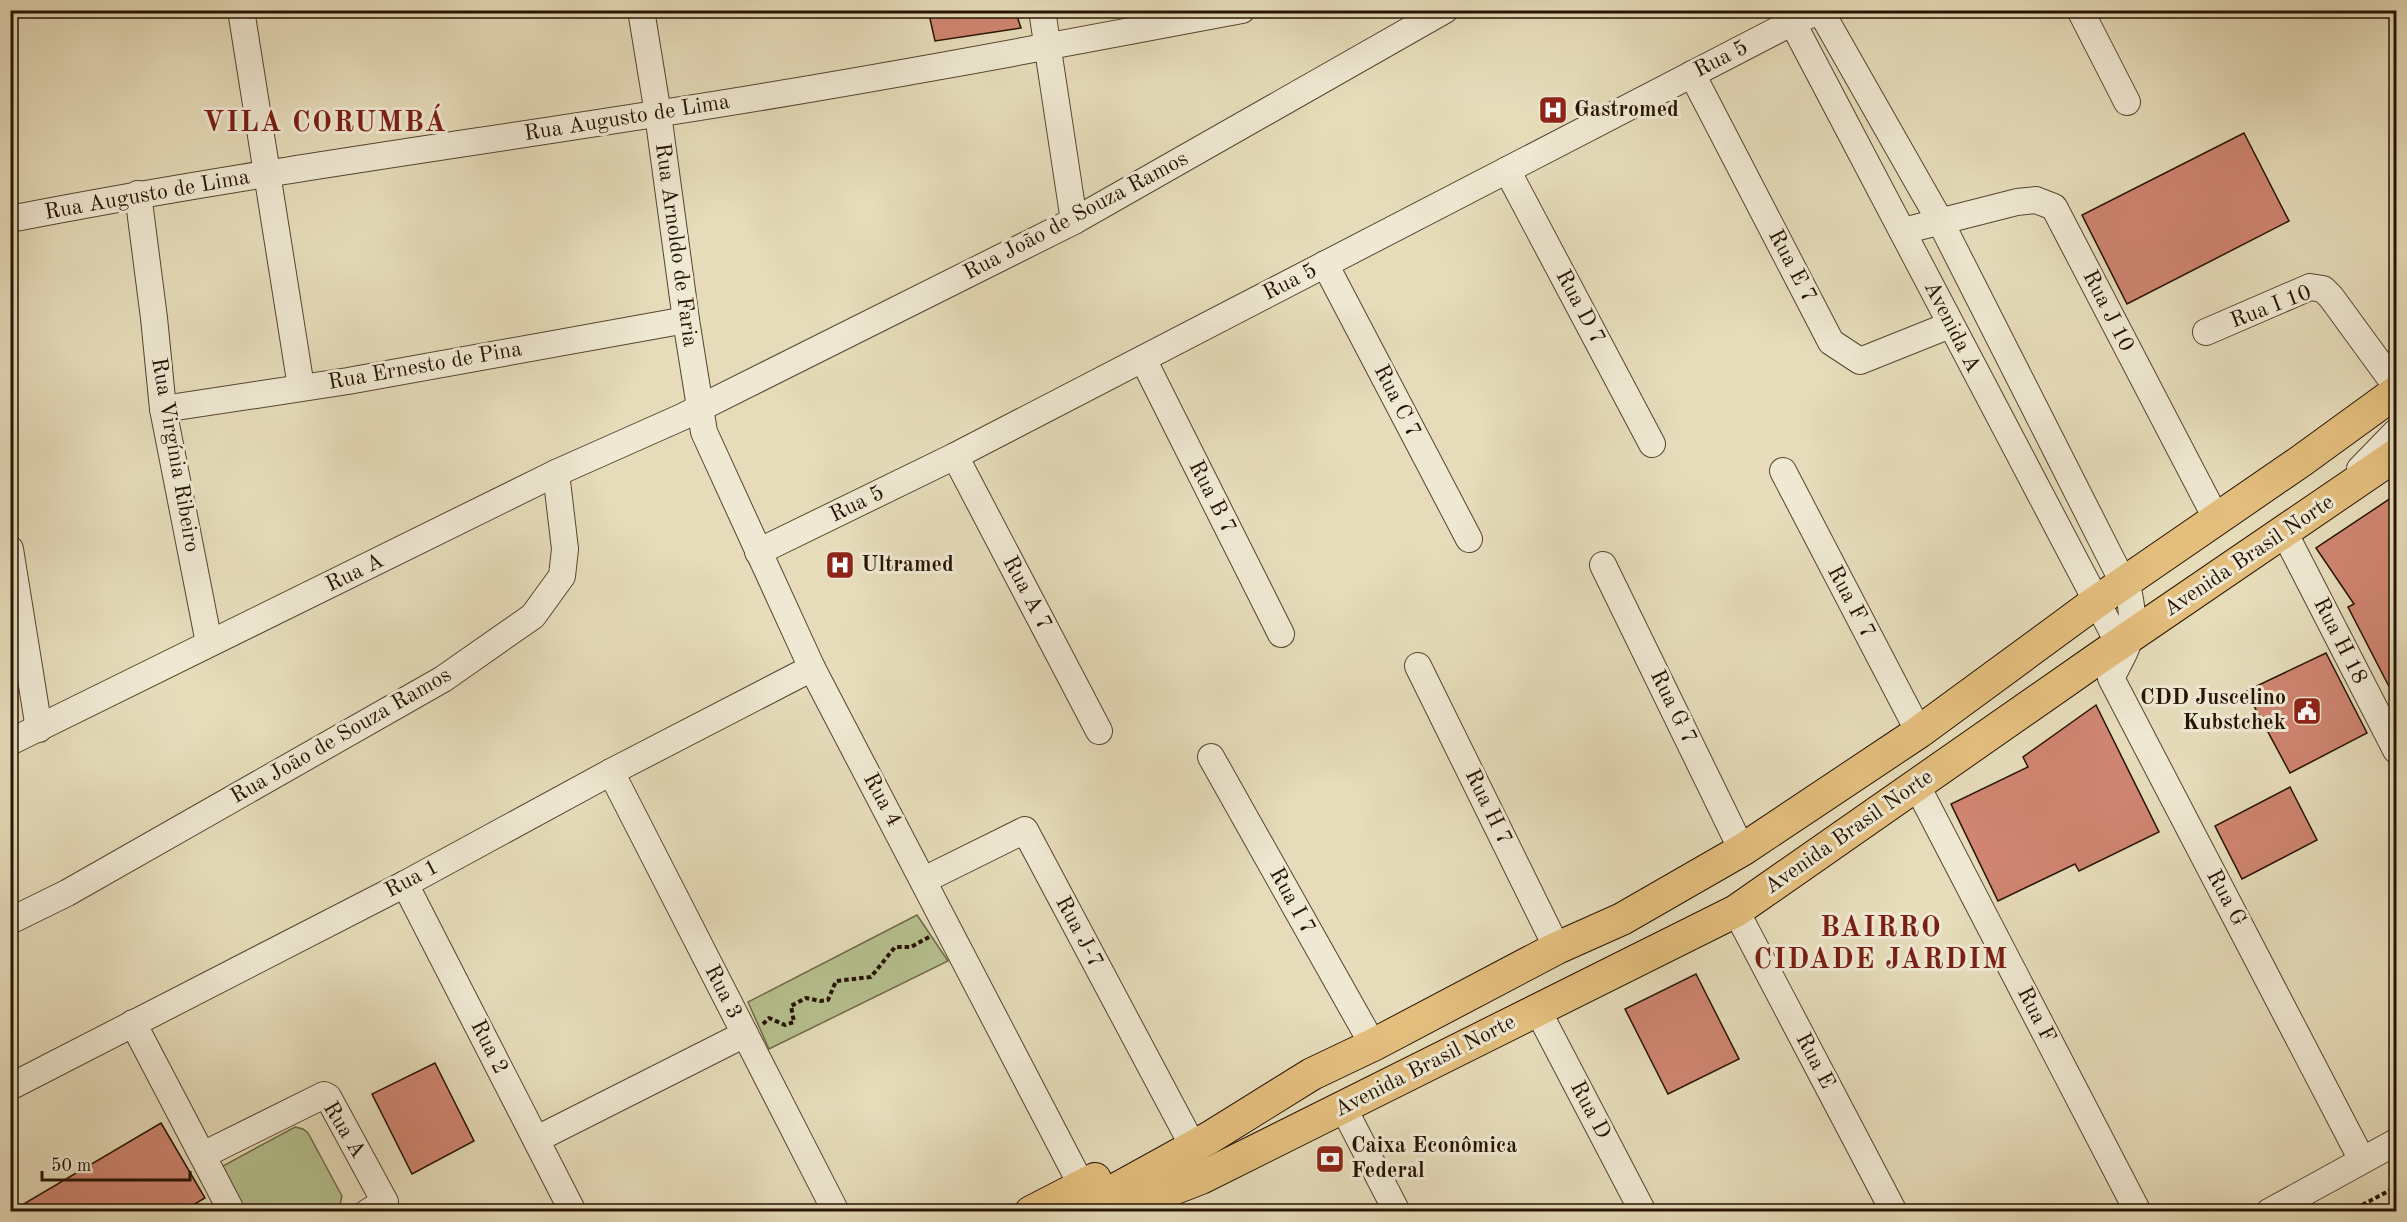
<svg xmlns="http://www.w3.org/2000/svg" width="2407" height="1222" font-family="'Old Standard TT',serif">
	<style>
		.green { fill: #b6c08f; stroke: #6e6a48; stroke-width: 1.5 }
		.building { fill: #cf8571; stroke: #261301; stroke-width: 1.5 }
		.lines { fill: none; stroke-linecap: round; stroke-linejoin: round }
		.minor-casing { stroke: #56452f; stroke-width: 28 }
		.major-casing { stroke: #261301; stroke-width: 34 }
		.path { stroke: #261301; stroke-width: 4; stroke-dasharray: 4.5 3; stroke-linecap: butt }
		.minor { stroke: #efe8d2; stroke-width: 26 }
		.major { stroke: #e3be7d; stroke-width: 32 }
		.labels { text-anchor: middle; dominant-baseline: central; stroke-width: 6; stroke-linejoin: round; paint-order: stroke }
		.street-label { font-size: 22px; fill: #261301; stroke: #efe8d2 }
		.poi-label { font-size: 22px; font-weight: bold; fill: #261301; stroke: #efe8d2; text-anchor: start }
		.district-label { font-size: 28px; font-weight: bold; letter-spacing: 1.5px; fill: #7a1f14; stroke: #efe8d2 }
	</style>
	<rect width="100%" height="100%" fill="#e6dcba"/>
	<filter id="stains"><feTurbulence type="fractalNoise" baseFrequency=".00333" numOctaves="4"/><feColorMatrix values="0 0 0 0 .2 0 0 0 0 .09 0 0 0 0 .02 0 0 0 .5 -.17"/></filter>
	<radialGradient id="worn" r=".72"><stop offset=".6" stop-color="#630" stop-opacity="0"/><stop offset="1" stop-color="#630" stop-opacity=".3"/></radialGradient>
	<g class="green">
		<polygon points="917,915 948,961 769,1049 748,1002"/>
		<polygon points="295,1127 303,1129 308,1133 342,1196 340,1205 330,1211 237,1211 221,1167"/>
	</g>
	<g class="building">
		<polygon points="928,10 1015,10 1021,28 935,41"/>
		<polygon points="2244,133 2289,221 2127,304 2082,215"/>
		<polygon points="2397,494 2397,702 2348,607 2354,604 2316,548"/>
		<polygon points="2326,653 2367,733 2290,773 2246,691"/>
		<polygon points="2096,705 2159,832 2079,871 2075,864 1998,901 1951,804 2028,767 2023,757"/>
		<polygon points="2290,787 2317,840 2242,879 2215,826"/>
		<polygon points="1696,974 1739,1059 1668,1094 1625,1009"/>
		<polygon points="435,1063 474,1141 412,1174 372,1094"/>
		<polygon points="161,1123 205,1198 181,1212 10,1212"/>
	</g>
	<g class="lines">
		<g class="minor-casing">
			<g id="minor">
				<polyline points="241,10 301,387"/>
				<polyline points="641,10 658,114 686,320 704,432 812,668 1082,1186"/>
				<polyline points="1042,10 1074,221"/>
				<polyline points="1786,10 2119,644"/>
				<path d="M 1820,10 L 1940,221 L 2129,594 C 2137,633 2129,644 2111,678 L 2362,1160"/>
				<polyline points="2080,10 2127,102"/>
				<polyline points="1692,74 1831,342 1860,361 1950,325"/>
				<polyline points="1507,170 1652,444"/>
				<polyline points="138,194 154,318 163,409 209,643"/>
				<path d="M 10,219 C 224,177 440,148 655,114 C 851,84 1046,47 1242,10"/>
				<polyline points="1903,231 2017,202 2036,200 2054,207 2217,520"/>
				<polyline points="1325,264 1469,539"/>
				<polyline points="2206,332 2310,287 2323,289 2331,297 2396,386"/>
				<polyline points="1143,359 1281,634"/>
				<polyline points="163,409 348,381 686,320"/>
				<polyline points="955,456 1099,731"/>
				<polyline points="2360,469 2396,432"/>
				<polyline points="1783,471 1919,732"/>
				<polyline points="2284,532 2396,750"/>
				<polyline points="10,549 39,729"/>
				<polyline points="758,552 955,456 1791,23 1821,10"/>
				<polyline points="1603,565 1742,850"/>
				<polyline points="1418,666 1557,948"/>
				<polyline points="10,742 556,473 682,417 1074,221 1445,10"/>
				<polyline points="1211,757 1373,1045"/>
				<polyline points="611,772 836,1212"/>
				<polyline points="1917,786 2138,1212"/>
				<polyline points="924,880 1025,830 1186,1133"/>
				<polyline points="405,884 573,1212"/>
				<polyline points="1736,911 1894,1212"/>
				<polyline points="10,921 67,893 443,679 533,616 562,576 565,549 556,473"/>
				<polyline points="1537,1009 1643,1212"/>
				<polyline points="133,1023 232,1212"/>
				<polyline points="10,1087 405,884 611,772 812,668"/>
				<polyline points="1343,1107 1397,1212"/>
				<polyline points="537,1139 745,1034"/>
				<polyline points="203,1155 324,1095 328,1097 385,1202 368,1212"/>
				<polyline points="2269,1212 2396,1142"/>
			</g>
		</g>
		<g class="major-casing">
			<g id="major">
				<polyline points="1031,1212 1095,1179"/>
				<polyline points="1075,1212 1209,1138 1312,1074 1373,1045 1557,948 1622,919 1742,850 1919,732 2096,602 2301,461 2396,392"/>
				<polyline points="1123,1212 1152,1197 1201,1178 1736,911 2100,657 2396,455"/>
			</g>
		</g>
		<g class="path">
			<polyline points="763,1024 769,1018 785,1025 794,1022 791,1006 806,998 820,1001 828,1000 836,981 871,977 895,947 911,947 929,937"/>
			<polyline points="2349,1212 2396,1187"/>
		</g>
		<use href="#minor" class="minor"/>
		<use href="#major" class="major"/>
	</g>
	<defs>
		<g id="hospital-square" transform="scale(1.5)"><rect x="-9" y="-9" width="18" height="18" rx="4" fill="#8f2418" stroke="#efe8d2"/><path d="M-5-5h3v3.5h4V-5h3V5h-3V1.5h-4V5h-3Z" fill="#fff"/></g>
		<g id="civic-square" transform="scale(1.5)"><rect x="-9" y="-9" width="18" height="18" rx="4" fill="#8f2418" stroke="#efe8d2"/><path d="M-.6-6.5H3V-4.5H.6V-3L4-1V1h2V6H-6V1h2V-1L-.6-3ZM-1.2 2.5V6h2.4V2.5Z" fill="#fff"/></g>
		<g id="bank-square" transform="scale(1.5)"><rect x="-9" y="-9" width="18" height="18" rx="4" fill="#8f2418" stroke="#efe8d2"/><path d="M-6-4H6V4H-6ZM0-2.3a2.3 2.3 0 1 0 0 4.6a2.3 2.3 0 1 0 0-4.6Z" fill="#fff"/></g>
	</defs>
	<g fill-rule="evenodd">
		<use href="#hospital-square" x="1553" y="110"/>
		<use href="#hospital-square" x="840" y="565"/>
		<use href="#civic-square" x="2307" y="711"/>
		<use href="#bank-square" x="1330" y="1159"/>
	</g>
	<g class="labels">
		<g class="street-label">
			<text transform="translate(1721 59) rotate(-27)">Rua 5</text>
			<text transform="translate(627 118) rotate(-9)">Rua Augusto de Lima</text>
			<text transform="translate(147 195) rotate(-10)">Rua Augusto de Lima</text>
			<text transform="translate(1076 216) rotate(-28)">Rua João de Souza Ramos</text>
			<text transform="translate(676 245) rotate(82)">Rua Arnoldo de Faria</text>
			<text transform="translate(1792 266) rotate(62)">Rua E 7</text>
			<text transform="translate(1290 282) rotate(-27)">Rua 5</text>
			<text transform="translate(1580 307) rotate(62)">Rua D 7</text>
			<text transform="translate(2271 307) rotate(-21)">Rua I 10</text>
			<text transform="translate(2108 311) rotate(63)">Rua J 10</text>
			<text transform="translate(1952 327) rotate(63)">Avenida A</text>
			<text transform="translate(425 366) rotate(-10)">Rua Ernesto de Pina</text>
			<text transform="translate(1397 401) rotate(63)">Rua C 7</text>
			<text transform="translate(175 455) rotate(80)">Rua Virgínia Ribeiro</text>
			<text transform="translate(1212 497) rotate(63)">Rua B 7</text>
			<text transform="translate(857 504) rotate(-26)">Rua 5</text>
			<text transform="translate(2249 556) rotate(-34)">Avenida Brasil Norte</text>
			<text transform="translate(355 573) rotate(-26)">Rua A</text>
			<text transform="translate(1027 593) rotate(62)">Rua A 7</text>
			<text transform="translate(1851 602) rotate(62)">Rua F 7</text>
			<text transform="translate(2340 641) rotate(63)">Rua H 18</text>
			<text transform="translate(1673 707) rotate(64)">Rua G 7</text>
			<text transform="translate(341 736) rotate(-30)">Rua João de Souza Ramos</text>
			<text transform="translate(882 800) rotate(62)">Rua 4</text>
			<text transform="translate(1488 807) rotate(64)">Rua H 7</text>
			<text transform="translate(1849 832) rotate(-35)">Avenida Brasil Norte</text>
			<text transform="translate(412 879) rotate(-28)">Rua 1</text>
			<text transform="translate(2226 898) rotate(62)">Rua G</text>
			<text transform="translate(1292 901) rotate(61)">Rua I 7</text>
			<text transform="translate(1079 932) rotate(62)">Rua J-7</text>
			<text transform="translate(723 992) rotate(63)">Rua 3</text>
			<text transform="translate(2036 1015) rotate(63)">Rua F</text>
			<text transform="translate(489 1047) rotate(63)">Rua 2</text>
			<text transform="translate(1815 1061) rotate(62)">Rua E</text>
			<text transform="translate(1425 1066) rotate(-27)">Avenida Brasil Norte</text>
			<text transform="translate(1590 1110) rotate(62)">Rua D</text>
			<text transform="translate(344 1130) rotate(59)">Rua A</text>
		</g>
		<g class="poi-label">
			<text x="1574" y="110">Gastromed</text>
			<text x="861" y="565">Ultramed</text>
			<text x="2286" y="698" text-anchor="end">CDD Juscelino<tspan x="2286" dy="25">Kubstchek</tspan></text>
			<text x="1351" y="1146">Caixa Econômica<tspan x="1351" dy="25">Federal</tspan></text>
		</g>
		<g class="district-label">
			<text x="325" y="124">VILA CORUMBÁ</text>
			<text x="1881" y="929">BAIRRO<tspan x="1881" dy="32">CIDADE JARDIM</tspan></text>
		</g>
	</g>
	<rect width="2407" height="1222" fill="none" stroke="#e6dcba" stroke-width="36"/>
	<rect x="12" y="12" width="2383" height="1198" fill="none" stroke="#261301" stroke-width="3"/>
	<rect x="18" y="18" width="2371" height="1186" fill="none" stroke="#261301" stroke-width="1.5"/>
	<path d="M42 1171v9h148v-9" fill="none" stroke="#261301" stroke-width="3"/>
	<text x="51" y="1171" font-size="18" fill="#261301" stroke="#efe8d2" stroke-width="4.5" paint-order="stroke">50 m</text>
	<rect width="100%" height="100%" filter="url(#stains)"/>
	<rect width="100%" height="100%" fill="url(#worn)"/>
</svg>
